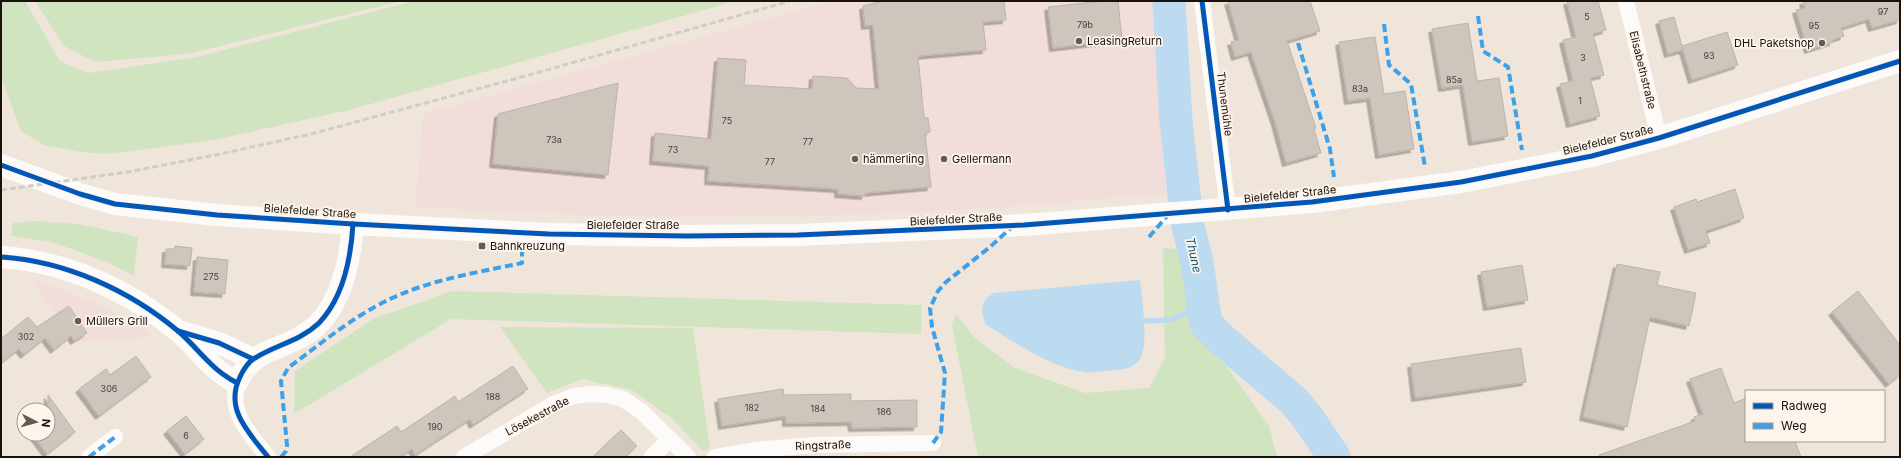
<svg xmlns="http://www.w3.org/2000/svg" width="1901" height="458" font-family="Inter,sans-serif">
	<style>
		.commercial { fill: #f1ddda }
		.green { fill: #d1e4c0 }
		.water { fill: #bcdaf0 }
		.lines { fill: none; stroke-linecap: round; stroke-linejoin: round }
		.stream { stroke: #bcdaf0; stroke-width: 5.5 }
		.river { stroke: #bcdaf0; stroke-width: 33 }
		.building { fill: #cec5bd; stroke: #bdb3ac; filter: url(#shadow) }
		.street { stroke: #fdfbf9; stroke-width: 16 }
		.secondary { stroke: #fdfbf9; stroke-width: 22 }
		.rail { stroke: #d0ccc9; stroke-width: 3; stroke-dasharray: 6 3; stroke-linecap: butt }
		.quiet { stroke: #3da1e9; stroke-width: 4; stroke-dasharray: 8 4; stroke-linecap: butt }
		.cycleway-casing { stroke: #fdf4ec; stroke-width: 8 }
		.cycleway { stroke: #0057b8; stroke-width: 5 }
		.poi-dot { fill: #645c53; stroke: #fdf4ec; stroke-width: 1.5 }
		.labels { text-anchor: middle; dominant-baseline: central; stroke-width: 3.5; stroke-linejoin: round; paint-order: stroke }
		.number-label { font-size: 9px; fill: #463f38 }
		.poi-label { font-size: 11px; fill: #19120b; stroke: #fdf4ec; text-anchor: start }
		.street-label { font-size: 11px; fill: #19120b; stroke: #fdf4ec }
		.water-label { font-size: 12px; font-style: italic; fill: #16577d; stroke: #fdf4ec }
	</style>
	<defs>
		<filter id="shadow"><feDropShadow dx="-3.5" dy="3.5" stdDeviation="0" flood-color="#0004"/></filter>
	</defs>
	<rect width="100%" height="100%" fill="#f0e5da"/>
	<g class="commercial">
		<polygon points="833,1 1153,1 1166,193 1033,205 885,214 693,217 578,215 415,207 423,114"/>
		<polygon points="34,282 57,288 97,304 138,325 153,336 73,343"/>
	</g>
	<g class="green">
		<polygon points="1,1 25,1 60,61 88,73 197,57 414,1 736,1 353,109 214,140 109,154 79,152 44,145 21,131 1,77"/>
		<polygon points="35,1 401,1 188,54 95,62 64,46"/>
		<polygon points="34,221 79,224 138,237 134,276 107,262 52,242 11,236 13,223"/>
		<polygon points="1163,248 1179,249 1199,328 1269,426 1277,457 978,457 952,325 956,314 975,338 1015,368 1085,393 1149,388 1165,358"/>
		<polygon points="452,291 922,305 921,334 451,319 294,414 295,371 373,319"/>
		<polygon points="500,327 693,328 710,448 703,451 671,418 632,390 582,379 547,393"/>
	</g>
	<path class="water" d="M 1140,280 C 1142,298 1149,345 1140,359 C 1134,368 1123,370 1113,370 C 1104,371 1094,373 1085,372 C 1051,368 1015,342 986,325 C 980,312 980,301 994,293 Z"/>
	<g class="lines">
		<polyline class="stream" points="1144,321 1170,320 1203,305"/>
		<polyline class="river" points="1169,1 1176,121 1187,222 1197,263 1206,324 1221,339 1294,401 1308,418 1334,457"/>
	</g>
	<g class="building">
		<polygon points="882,1 1004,1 1006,20 983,22 986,50 918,56 924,118 928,118 930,132 925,133 931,187 865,193 865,196 838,194 838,189 708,181 709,166 653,161 655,133 711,139 718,58 746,60 744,85 812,89 813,76 847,78 856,88 879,89 873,25 865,26 863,6"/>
		<polygon points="1103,1 1118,1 1122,40 1053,48 1048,7"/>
		<polygon points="1228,1 1310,1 1320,31 1287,41 1316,128 1314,129 1321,153 1286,163 1275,122 1251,52 1235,57 1231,42 1239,40"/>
		<polygon points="1567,1 1598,1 1606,30 1593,34 1604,75 1590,78 1600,116 1570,124 1560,84 1573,81 1563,40 1576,37"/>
		<polygon points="1803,1 1900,1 1900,20 1872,28 1869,19 1841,28 1844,36 1832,40 1833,42 1808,50 1796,10 1805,8"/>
		<polygon points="1674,17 1682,46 1727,32 1738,65 1692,80 1682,47 1683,50 1668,54 1659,21"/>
		<polygon points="1468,23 1477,81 1499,78 1508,136 1472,142 1463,85 1442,88 1432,29"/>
		<polygon points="1375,37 1384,94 1405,91 1414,149 1379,155 1370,98 1348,101 1339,42"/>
		<polygon points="618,83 608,175 493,164 498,114"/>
		<polygon points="1735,189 1744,218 1706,231 1710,243 1688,250 1674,207 1696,199 1697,202"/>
		<polygon points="175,246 192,248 190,266 165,264 166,249 174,249"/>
		<polygon points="197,257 228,260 225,294 194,292"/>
		<polygon points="1617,264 1660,272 1657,285 1696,293 1689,326 1650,317 1627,427 1583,417"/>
		<polygon points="1522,265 1528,300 1487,307 1481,272"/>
		<polygon points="1858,291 1900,345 1900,375 1889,384 1832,312"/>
		<polygon points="69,306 87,333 74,341 71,336 54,350 45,338 24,355 19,349 1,363 1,339 28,317 37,327"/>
		<polygon points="1521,348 1526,382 1415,398 1411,364"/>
		<polygon points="136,356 151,377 99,416 79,389 106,369 110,375"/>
		<polygon points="513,366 528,389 473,425 470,419 415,455 412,449 400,457 350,457 397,426 401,432 455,396 458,402"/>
		<polygon points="1721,368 1734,403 1746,398 1746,441 1795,441 1801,457 1600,457 1599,455 1695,421 1694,417 1703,414 1690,379"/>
		<polygon points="783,389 784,395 851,394 851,401 917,400 917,427 852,428 851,422 786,423 786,416 722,426 718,399"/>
		<polygon points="48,395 75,432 47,454 32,434 48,434"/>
		<polygon points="186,416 204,439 185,454 167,431"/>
		<polygon points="621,430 637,446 625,457 593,457"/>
	</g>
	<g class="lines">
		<g class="street">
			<polyline points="1202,1 1228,210"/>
			<polyline points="1626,1 1659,138"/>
			<path d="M 237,383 C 229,414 250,434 268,457"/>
			<polyline points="89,457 115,437"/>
			<polyline points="464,457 554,404 574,396 590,394 607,395 623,399 641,411 688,457"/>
			<polyline points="652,457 670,439"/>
			<polyline points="715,457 754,450 814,445 933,443"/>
		</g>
		<g class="secondary">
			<polyline points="1,165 80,194 115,204 217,215 353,224 549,234 686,236 798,235 1024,225 1312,202 1461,182 1592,156 1659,138 1900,61"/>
			<path d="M 1,257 C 65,261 129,290 178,331 C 190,341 200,354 212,365 C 219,372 228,378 237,383 C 252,351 270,353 299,338 C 339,318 350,264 353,224"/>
			<polyline points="179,331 219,343 253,359"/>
		</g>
		<polyline class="rail" points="1,190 128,172 220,154 311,134 529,75 790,1"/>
		<g class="quiet">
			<polyline points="1478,16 1483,51 1508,67 1522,150"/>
			<polyline points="1384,24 1389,65 1411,84 1425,167"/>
			<polyline points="1298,43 1330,149 1334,177"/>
			<polyline points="1149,237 1168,215"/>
			<polyline points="933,443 941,432 945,373 932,327 930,308 938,291 946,282 990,247 1013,226"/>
			<polyline points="89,457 115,437"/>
			<path d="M 281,457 L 286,451 L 287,445 L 281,381 L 288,368 C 319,345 350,319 384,302 C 427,280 475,273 522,263 L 522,252"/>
		</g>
		<g class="cycleway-casing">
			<g id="cycleway">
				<polyline points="1202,1 1228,210"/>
				<polyline points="1,165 80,194 115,204 217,215 353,224 549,234 686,236 798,235 1024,225 1312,202 1461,182 1592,156 1659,138 1900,61"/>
				<path d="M 1,257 C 65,261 129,290 178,331 C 190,341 200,354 212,365 C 219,372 228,378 237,383"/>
				<polyline points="178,331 219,343 253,359"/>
				<path d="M 268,457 C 249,433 224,409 240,377 C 243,370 249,361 255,358 C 276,345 300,341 319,323 C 343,298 351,257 353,224"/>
			</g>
		</g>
		<use href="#cycleway" class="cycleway"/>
	</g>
	<g class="poi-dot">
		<circle cx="1079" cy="41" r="4"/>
		<circle cx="1822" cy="43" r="4"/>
		<circle cx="855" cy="159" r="4"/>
		<circle cx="944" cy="159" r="4"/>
		<rect x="478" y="242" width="8" height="8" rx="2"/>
		<circle cx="78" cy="321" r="4"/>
	</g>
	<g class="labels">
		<g class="number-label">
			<text x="1883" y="11">97</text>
			<text x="1587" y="16">5</text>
			<text x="1085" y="24">79b</text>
			<text x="1814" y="25">95</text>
			<text x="1709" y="55">93</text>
			<text x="1583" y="57">3</text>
			<text x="1454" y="79">85a</text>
			<text x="1360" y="88">83a</text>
			<text x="1580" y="100">1</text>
			<text x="727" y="120">75</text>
			<text x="554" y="139">73a</text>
			<text x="808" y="141">77</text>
			<text x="673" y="149">73</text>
			<text x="770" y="161">77</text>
			<text x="211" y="276">275</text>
			<text x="26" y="336">302</text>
			<text x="109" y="388">306</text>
			<text x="493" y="396">188</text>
			<text x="752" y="407">182</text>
			<text x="818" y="408">184</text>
			<text x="884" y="411">186</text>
			<text x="435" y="426">190</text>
			<text x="186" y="435">6</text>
		</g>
		<g class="poi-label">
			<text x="1087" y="41">LeasingReturn</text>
			<text x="1814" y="43" text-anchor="end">DHL Paketshop</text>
			<text x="863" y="159">hämmerling</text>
			<text x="952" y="159">Gellermann</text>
			<text x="490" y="246">Bahnkreuzung</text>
			<text x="86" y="321">Müllers Grill</text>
		</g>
		<g class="street-label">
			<text transform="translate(1643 70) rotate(76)">Elisabethstraße</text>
			<text transform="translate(1225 104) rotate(83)">Thunemühle</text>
			<text transform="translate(1608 140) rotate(-14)">Bielefelder Straße</text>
			<text transform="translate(1290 194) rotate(-6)">Bielefelder Straße</text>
			<text transform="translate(310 211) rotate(4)">Bielefelder Straße</text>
			<text transform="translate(956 219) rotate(-3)">Bielefelder Straße</text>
			<text x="633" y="225">Bielefelder Straße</text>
			<text transform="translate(537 416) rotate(-28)">Lösekestraße</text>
			<text transform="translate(823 445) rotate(-2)">Ringstraße</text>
		</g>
		<g class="water-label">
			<text transform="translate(1194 255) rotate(78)">Thune</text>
		</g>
	</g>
	<rect width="1901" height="458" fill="none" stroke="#19120b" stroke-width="4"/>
	<rect x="1745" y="390" width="140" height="52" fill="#fdf4ec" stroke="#a29a92"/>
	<rect x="1753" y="403" width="20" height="6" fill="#0057b8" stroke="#a29a92"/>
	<text x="1781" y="410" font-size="12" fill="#19120b">Radweg</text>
	<rect x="1753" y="423" width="20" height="6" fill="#3da1e9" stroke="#a29a92"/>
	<text x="1781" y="430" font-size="12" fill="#19120b">Weg</text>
	<g transform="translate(36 422) rotate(96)"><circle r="19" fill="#fdf4ec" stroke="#a29a92"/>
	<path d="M0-3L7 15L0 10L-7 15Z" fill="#645c53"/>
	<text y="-6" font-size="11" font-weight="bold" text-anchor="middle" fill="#19120b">N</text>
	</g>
</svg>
